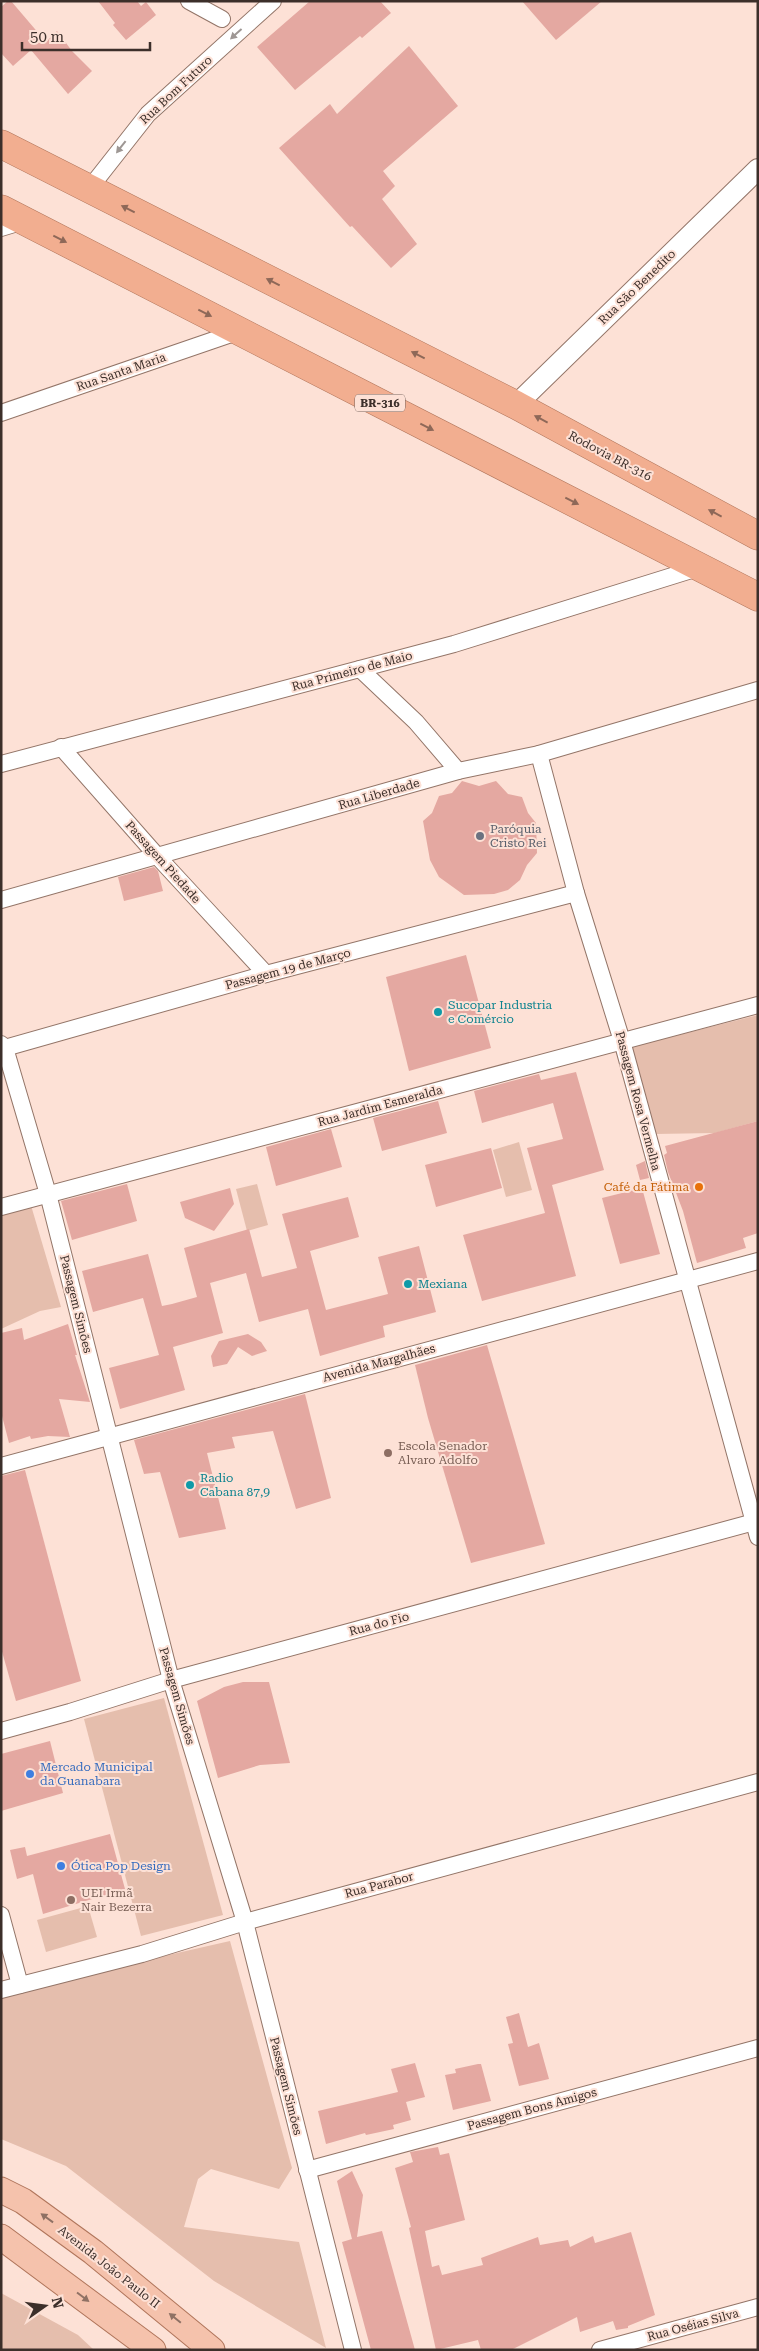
<svg xmlns="http://www.w3.org/2000/svg" width="759" height="2351" font-family="'Roboto Serif',serif">
	<style>
		.green { fill: #e5bead }
		.building { fill: #e4a8a1 }
		.lines { fill: none; stroke-linecap: round; stroke-linejoin: round }
		.minor-casing { stroke: #937568; stroke-width: 18 }
		.tertiary-casing { stroke: #937568; stroke-width: 22 }
		.primary-casing { stroke: #b0755b; stroke-width: 27 }
		.trunk-casing { stroke: #b0755b; stroke-width: 29 }
		.minor { stroke: #fff; stroke-width: 16 }
		.tertiary { stroke: #fff; stroke-width: 20 }
		.primary { stroke: #f5c2ac; stroke-width: 25 }
		.trunk { stroke: #f2ae90; stroke-width: 28 }
		.oneway { fill: #9e9794 }
		.oneway2 { fill: #8e6858 }
		.oneway3 { fill: #8f7164 }
		.worship-dot { fill: #6b7280; stroke: #fde1d6; stroke-width: 2 }
		.culture-dot { fill: #0f9aa8; stroke: #fde1d6; stroke-width: 2 }
		.food-dot { fill: #e8710a; stroke: #fde1d6; stroke-width: 2 }
		.education-dot { fill: #8d6e63; stroke: #fde1d6; stroke-width: 2 }
		.shop-dot { fill: #3f7fe0; stroke: #fde1d6; stroke-width: 2 }
		.labels { text-anchor: middle; dominant-baseline: central; stroke-width: 4; stroke-linejoin: round; paint-order: stroke }
		.shield { fill: #fde1d6; stroke: #76645e; stroke-width: 1 }
		.shield-label { font-size: 11px; font-weight: bold; fill: #3c2f2a }
		.street-label { font-size: 12px; fill: #3c2f2a; stroke: #fde1d6 }
		.worship-label { font-size: 12px; fill: #5b616d; stroke: #fde1d6; text-anchor: start }
		.culture-label { font-size: 12px; fill: #0d838f; stroke: #fde1d6; text-anchor: start }
		.food-label { font-size: 12px; fill: #c56008; stroke: #fde1d6; text-anchor: end }
		.education-label { font-size: 12px; fill: #785e54; stroke: #fde1d6; text-anchor: start }
		.shop-label { font-size: 12px; fill: #366cbe; stroke: #fde1d6; text-anchor: start }
	</style>
	<rect width="100%" height="100%" fill="#fde1d6"/>
	<g class="green">
		<polygon points="758,1015 758,1121 715,1133 655,1134 631,1047"/>
		<polygon points="519,1142 532,1190 506,1197 493,1150"/>
		<polygon points="257,1184 268,1225 247,1231 236,1189"/>
		<polygon points="30,1202 61,1307 40,1311 1,1329 1,1211"/>
		<polygon points="164,1698 223,1915 141,1936 84,1719"/>
		<polygon points="88,1906 97,1937 46,1952 37,1920"/>
		<polygon points="230,1941 292,2168 279,2189 211,2169 198,2179 184,2227 299,2242 326,2348 214,2281 66,2166 1,2139 1,1993"/>
		<polygon points="1,2293 78,2335 94,2350 1,2350"/>
	</g>
	<g class="building">
		<polygon points="8,1 11,1 46,42 57,31 72,51 92,71 68,94 31,50 13,66 1,53 1,7"/>
		<polygon points="98,1 137,1 141,6 146,2 156,15 126,40 113,25 115,23"/>
		<polygon points="310,1 380,1 391,13 362,38 360,36 295,90 257,47"/>
		<polygon points="522,1 602,1 556,40"/>
		<polygon points="409,46 458,106 383,171 395,186 382,199 417,244 391,268 352,226 350,227 279,148 330,104 337,114"/>
		<polygon points="462,781 479,786 496,781 508,794 522,797 528,813 536,823 537,853 527,865 520,880 508,890 494,894 464,895 439,877 430,860 423,821 432,813 439,796 452,793"/>
		<polygon points="154,867 158,871 163,891 124,901 118,877"/>
		<polygon points="466,955 491,1048 409,1071 386,977"/>
		<polygon points="576,1072 604,1170 552,1185 576,1276 482,1301 463,1235 545,1213 527,1148 563,1139 553,1103 482,1123 474,1091 539,1074 541,1080"/>
		<polygon points="438,1101 447,1133 382,1151 373,1118"/>
		<polygon points="758,1121 758,1233 743,1238 746,1248 697,1263 683,1211 668,1172 664,1155 667,1153 665,1146"/>
		<polygon points="331,1129 342,1167 276,1186 266,1147"/>
		<polygon points="491,1148 502,1188 436,1207 425,1165"/>
		<polygon points="645,1161 649,1178 640,1180 636,1165"/>
		<polygon points="127,1184 137,1221 72,1240 61,1201"/>
		<polygon points="230,1188 234,1204 214,1231 185,1218 180,1202"/>
		<polygon points="642,1188 660,1254 620,1264 602,1198"/>
		<polygon points="348,1197 359,1237 310,1251 326,1310 388,1294 378,1257 419,1246 436,1312 383,1326 385,1337 320,1356 308,1309 259,1322 246,1273 210,1283 223,1333 173,1347 185,1390 120,1409 109,1368 159,1355 143,1298 93,1312 82,1271 148,1254 162,1306 172,1304 197,1297 184,1248 249,1229 262,1277 297,1268 282,1214"/>
		<polygon points="68,1324 77,1355 75,1355 90,1402 59,1399 70,1437 48,1436 31,1439 30,1436 9,1443 1,1412 1,1333 22,1328 24,1340"/>
		<polygon points="248,1334 261,1342 267,1351 252,1356 238,1347 227,1364 213,1367 211,1356 219,1341"/>
		<polygon points="487,1345 545,1544 471,1563 428,1418 415,1365"/>
		<polygon points="305,1394 331,1498 296,1509 273,1431 232,1437 235,1448 207,1453 226,1529 179,1538 160,1472 144,1474 134,1440"/>
		<polygon points="25,1470 81,1681 16,1701 1,1648 1,1476"/>
		<polygon points="243,1682 269,1682 290,1763 260,1765 218,1778 197,1701 224,1687"/>
		<polygon points="50,1741 63,1793 1,1811 1,1754"/>
		<polygon points="110,1834 125,1889 43,1914 33,1874 17,1879 10,1850 25,1847 27,1856"/>
		<polygon points="519,2013 528,2047 539,2043 549,2079 519,2086 508,2044 513,2043 506,2017"/>
		<polygon points="415,2063 425,2097 406,2102 411,2120 393,2125 394,2129 366,2135 365,2133 326,2144 318,2111 398,2092 391,2069"/>
		<polygon points="478,2064 481,2064 491,2101 453,2110 445,2075 456,2073 455,2069"/>
		<polygon points="438,2147 440,2155 449,2153 465,2220 425,2231 432,2267 439,2265 442,2275 483,2265 481,2258 538,2237 540,2245 568,2240 570,2247 593,2236 595,2243 631,2232 655,2315 628,2326 628,2328 616,2330 613,2321 580,2332 577,2317 511,2350 481,2350 478,2340 436,2350 409,2228 411,2227 395,2168 413,2162 410,2152"/>
		<polygon points="352,2171 363,2195 357,2237 382,2231 415,2350 371,2350 342,2242 352,2239 337,2181"/>
	</g>
	<g class="lines">
		<g class="minor-casing">
			<g id="minor">
				<polyline points="189,1 222,19"/>
				<polyline points="89,189 148,114 273,1"/>
				<polyline points="1,228 24,221"/>
				<polyline points="1,413 240,331"/>
				<polyline points="360,669 416,722 458,771"/>
				<polyline points="61,747 158,857 266,974"/>
				<polyline points="539,754 576,893 622,1041 758,1537"/>
				<polyline points="1,764 454,644 701,567"/>
				<polyline points="1,900 458,771 539,754 758,690"/>
				<polyline points="1,1044 5,1048 48,1194 171,1680 245,1922 353,2350"/>
				<polyline points="1,1049 266,974 576,893"/>
				<polyline points="1,1207 758,1005"/>
				<polyline points="1,1466 758,1261"/>
				<polyline points="1,1731 70,1712 171,1680 758,1521"/>
				<polyline points="1,1915 20,1985"/>
				<polyline points="1,1990 142,1954 245,1922 758,1782"/>
				<polyline points="307,2170 758,2048"/>
				<polyline points="600,2350 758,2307"/>
			</g>
		</g>
		<g class="tertiary-casing">
			<polyline id="tertiary" points="516,405 758,169"/>
		</g>
		<g class="primary-casing">
			<g id="primary">
				<polyline points="1,2190 23,2201 93,2252 212,2350"/>
				<polyline points="1,2237 153,2350"/>
			</g>
		</g>
		<g class="trunk-casing">
			<g id="trunk">
				<polyline points="1,144 516,405 758,536"/>
				<polyline points="1,209 758,597"/>
			</g>
		</g>
		<use href="#minor" class="minor"/>
		<use href="#tertiary" class="tertiary"/>
		<use href="#primary" class="primary"/>
		<use href="#trunk" class="trunk"/>
	</g>
	<defs><path id="oneway-solid" d="M-6-.8H1V-3.2L6.5 0L1 3.2V.8H-6Z" transform="scale(1.25)"/></defs>
	<g class="oneway">
		<use href="#oneway-solid" transform="translate(236 34) rotate(138)"/>
		<use href="#oneway-solid" transform="translate(121 147) rotate(128)"/>
	</g>
	<g class="oneway2">
		<use href="#oneway-solid" transform="translate(128 209) rotate(-153)"/>
		<use href="#oneway-solid" transform="translate(60 239) rotate(27)"/>
		<use href="#oneway-solid" transform="translate(273 282) rotate(-153)"/>
		<use href="#oneway-solid" transform="translate(205 313) rotate(27)"/>
		<use href="#oneway-solid" transform="translate(418 355) rotate(-153)"/>
		<use href="#oneway-solid" transform="translate(541 419) rotate(-152)"/>
		<use href="#oneway-solid" transform="translate(427 427) rotate(27)"/>
		<use href="#oneway-solid" transform="translate(572 501) rotate(27)"/>
		<use href="#oneway-solid" transform="translate(715 513) rotate(-152)"/>
	</g>
	<g class="oneway3">
		<use href="#oneway-solid" transform="translate(47 2218) rotate(-144)"/>
		<use href="#oneway-solid" transform="translate(83 2297) rotate(37)"/>
		<use href="#oneway-solid" transform="translate(175 2318) rotate(-141)"/>
	</g>
	<circle class="worship-dot" cx="480" cy="836" r="5"/>
	<g class="culture-dot">
		<circle cx="438" cy="1012" r="5"/>
		<circle cx="408" cy="1284" r="5"/>
		<circle cx="190" cy="1485" r="5"/>
	</g>
	<circle class="food-dot" cx="699" cy="1187" r="5"/>
	<g class="education-dot">
		<circle cx="388" cy="1453" r="5"/>
		<circle cx="71" cy="1900" r="5"/>
	</g>
	<g class="shop-dot">
		<circle cx="30" cy="1774" r="5"/>
		<circle cx="61" cy="1866" r="5"/>
	</g>
	<g class="labels">
		<rect class="shield" x="355" y="394.5" width="50" height="17" rx="4"/>
		<g class="shield-label">
			<text x="380" y="403">BR-316</text>
		</g>
		<g class="street-label">
			<text transform="translate(176 90) rotate(-43)">Rua Bom Futuro</text>
			<text transform="translate(637 287) rotate(-44)">Rua São Benedito</text>
			<text transform="translate(121 372) rotate(-19)">Rua Santa Maria</text>
			<text transform="translate(610 456) rotate(28)">Rodovia BR-316</text>
			<text transform="translate(352 671) rotate(-15)">Rua Primeiro de Maio</text>
			<text transform="translate(379 794) rotate(-16)">Rua Liberdade</text>
			<text transform="translate(163 862) rotate(48)">Passagem Piedade</text>
			<text transform="translate(288 969) rotate(-15)">Passagem 19 de Março</text>
			<text transform="translate(638 1101) rotate(75)">Passagem Rosa Vermelha</text>
			<text transform="translate(380 1106) rotate(-15)">Rua Jardim Esmeralda</text>
			<text transform="translate(76 1304) rotate(76)">Passagem Simões</text>
			<text transform="translate(379 1363) rotate(-15)">Avenida Margalhães</text>
			<text transform="translate(379 1624) rotate(-15)">Rua do Fio</text>
			<text transform="translate(177 1696) rotate(74)">Passagem Simões</text>
			<text transform="translate(379 1885) rotate(-15)">Rua Parabor</text>
			<text transform="translate(286 2086) rotate(76)">Passagem Simões</text>
			<text transform="translate(532 2109) rotate(-15)">Passagem Bons Amigos</text>
			<text transform="translate(109 2267) rotate(38)">Avenida João Paulo II</text>
			<text transform="translate(693 2325) rotate(-15)">Rua Oséias Silva</text>
		</g>
		<g class="worship-label">
			<text x="490" y="829">Paróquia<tspan x="490" dy="14">Cristo Rei</tspan></text>
		</g>
		<g class="culture-label">
			<text x="448" y="1005">Sucopar Industria<tspan x="448" dy="14">e Comércio</tspan></text>
			<text x="418" y="1284">Mexiana</text>
			<text x="200" y="1478">Radio<tspan x="200" dy="14">Cabana 87,9</tspan></text>
		</g>
		<g class="food-label">
			<text x="689" y="1187">Café da Fátima</text>
		</g>
		<g class="education-label">
			<text x="398" y="1446">Escola Senador<tspan x="398" dy="14">Alvaro Adolfo</tspan></text>
			<text x="81" y="1893">UEI Irmã<tspan x="81" dy="14">Nair Bezerra</tspan></text>
		</g>
		<g class="shop-label">
			<text x="40" y="1767">Mercado Municipal<tspan x="40" dy="14">da Guanabara</tspan></text>
			<text x="71" y="1866">Ótica Pop Design</text>
		</g>
	</g>
	<rect width="759" height="2351" fill="none" stroke="#3c2f2a" stroke-width="5"/>
	<g transform="translate(45 2306) rotate(76)" stroke="#fde1d6" stroke-width="4" paint-order="stroke">
	<path d="M0-4L9 19L0 12L-9 19Z" fill="#3c2f2a"/>
	<text y="-8" font-size="14" font-weight="bold" text-anchor="middle" fill="#3c2f2a">N</text>
	</g>
	<path d="M22 42v8h128v-8" fill="none" stroke="#3c2f2a" stroke-width="2.5"/>
	<text x="30" y="42" font-size="15" fill="#3c2f2a" stroke="#fde1d6" stroke-width="4" paint-order="stroke">50 m</text>
</svg>
